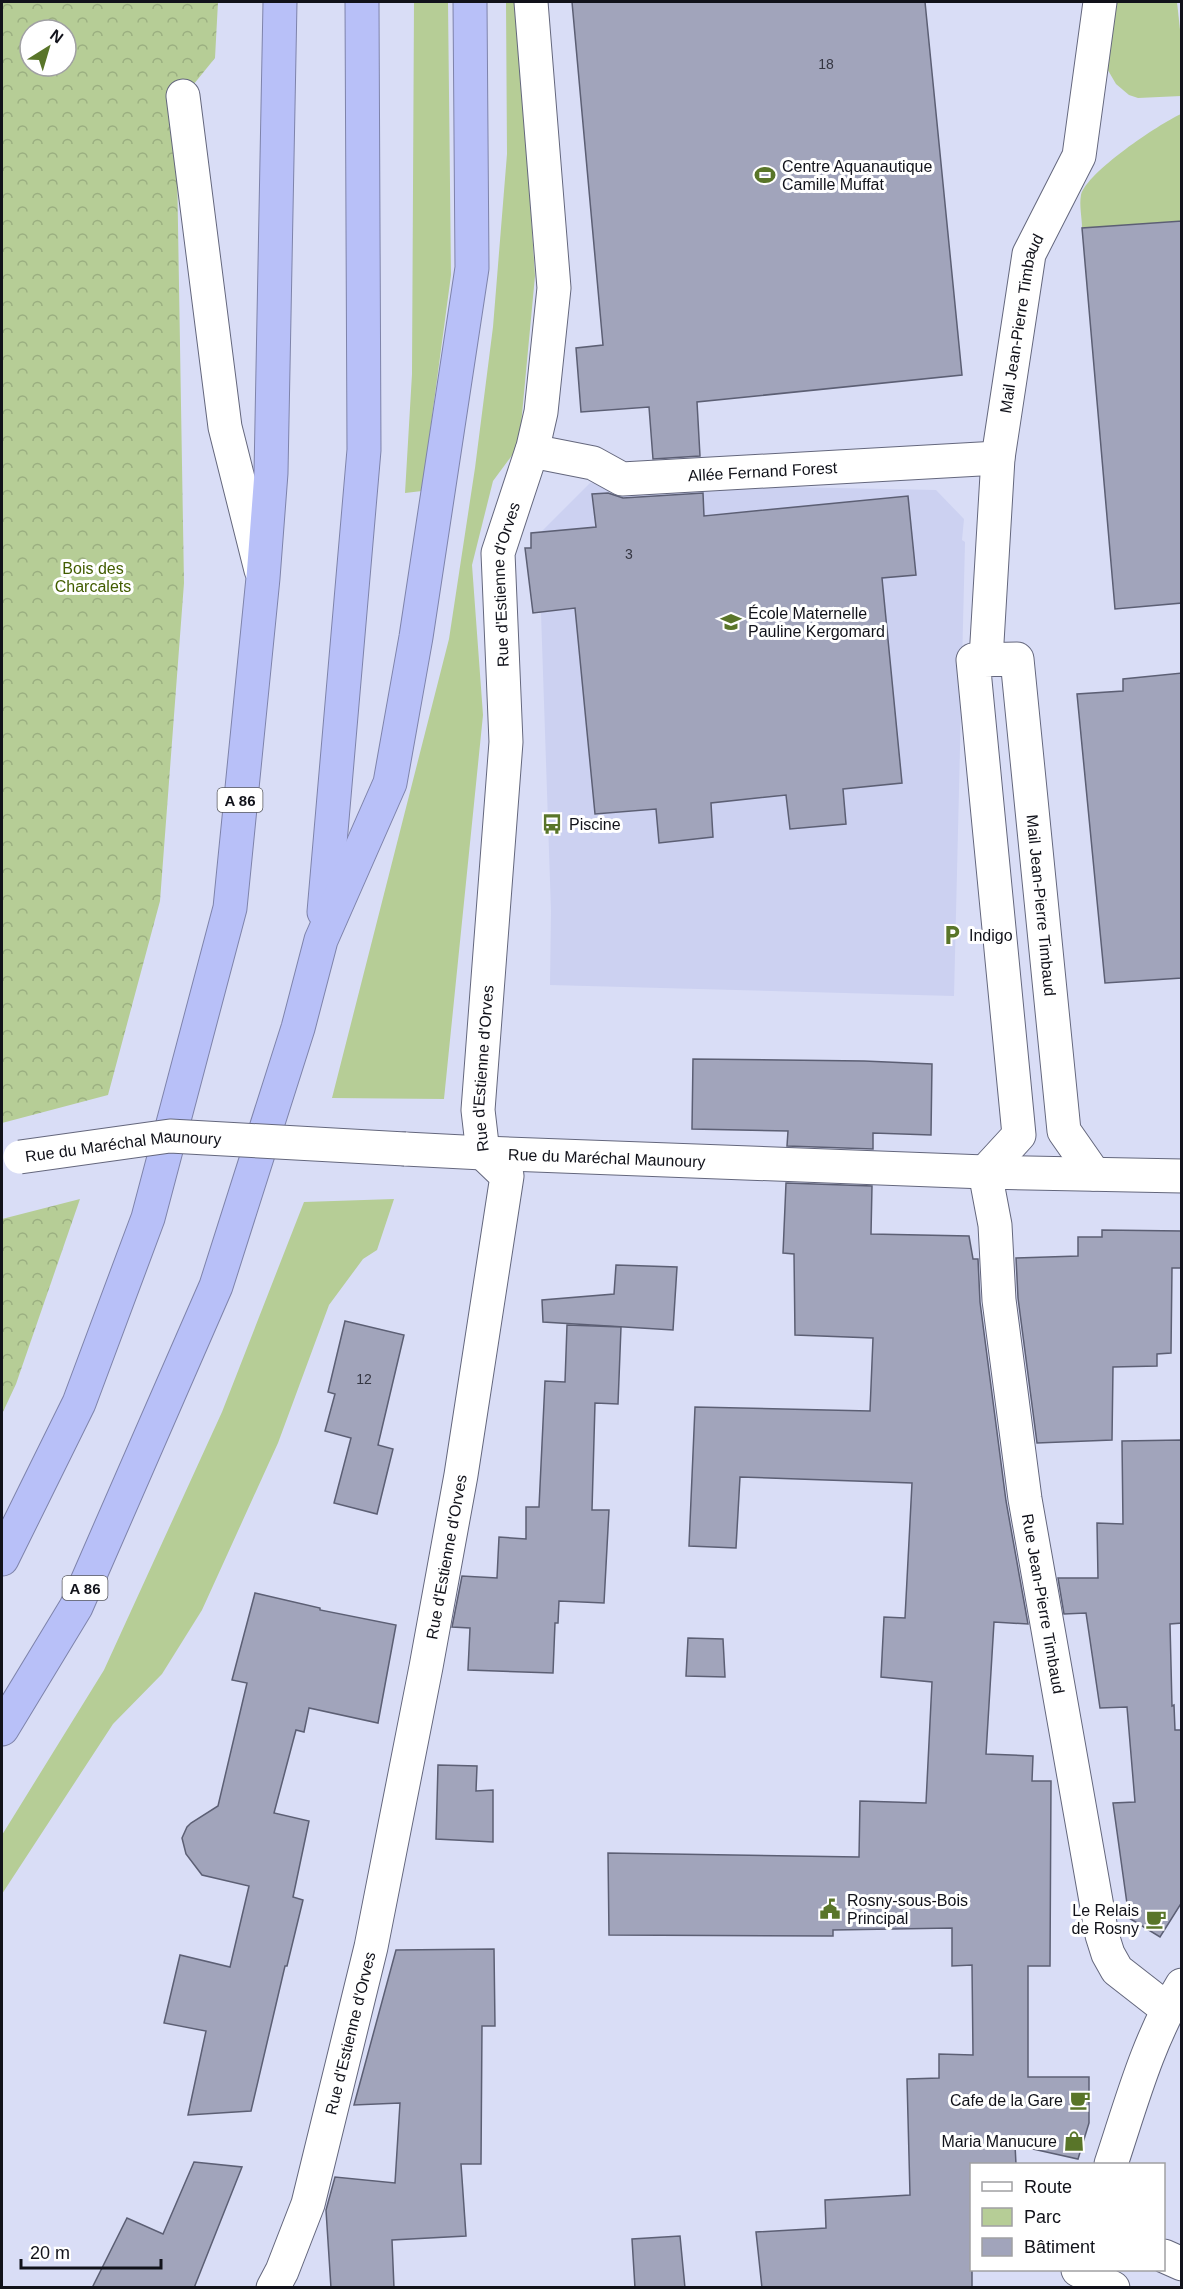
<svg xmlns="http://www.w3.org/2000/svg" width="1183" height="2289" font-family="Helvetica,sans-serif">
	<style>
		.built { fill: #ccd1f1 }
		.green { fill: #b6cd96 }
		.forest { fill: url(#forest-crowns); fill-rule: evenodd }
		.building { fill: #a1a4bb; stroke: #5c5f74; stroke-width: 1.5 }
		.lines { fill: none; stroke-linecap: round; stroke-linejoin: round }
		.minor-casing { stroke: #64677d; stroke-width: 35 }
		.highway-casing { stroke: #7e83aa; stroke-width: 35 }
		.minor { stroke: #fff; stroke-width: 33 }
		.highway { stroke: #b8c0f8; stroke-width: 33 }
		.minor-bridge-casing { stroke: #64677d; stroke-width: 35; stroke-linecap: butt }
		.minor-bridge { stroke: #fff; stroke-width: 33 }
		.labels { text-anchor: middle; dominant-baseline: central; stroke-width: 6; stroke-linejoin: round; paint-order: stroke }
		.number-label { font-size: 14px; fill: #353642 }
		.shield { fill: #fff; stroke: #58595f; stroke-width: 1.5 }
		.shield-label { font-size: 15px; font-weight: bold; fill: #11121a }
		.poi-label { font-size: 16px; fill: #11121a; stroke: #fff; text-anchor: start }
		.street-label { font-size: 16px; fill: #11121a; stroke: #fff }
		.park-label { font-size: 16px; fill: #425d01; stroke: #fff }
	</style>
	<defs>
		<pattern id="forest-crowns" width="20" height="18" patternUnits="userSpaceOnUse" patternTransform="scale(1.5)"><rect width="20" height="18" fill="#b6cd96"/><path d="M2 6a3 3 0 1 1 6 0M12 15a3 3 0 1 1 6 0" fill="none" stroke="#9baf81"/></pattern>
	</defs>
	<rect width="100%" height="100%" fill="#d9ddf6"/>
	<polygon class="built" points="590,483 936,490 964,519 962,540 965,542 954,996 550,985 551,911 541,613 533,613 525,548 531,547 531,533 541,532"/>
	<g class="green">
		<polygon points="414,2 448,2 451,275 422,491 405,493 412,374"/>
		<polygon points="506,2 516,2 518,10 535,276 519,446 493,481 472,565 483,715 444,1099 332,1098 449,639 475,468 493,327 507,154"/>
		<polygon points="1106,2 1177,2 1181,39 1181,96 1138,98 1129,95 1116,84 1102,60"/>
		<path d="M 1181,114 L 1181,221 L 1082,228 C 1082,218 1079,205 1081,195 C 1087,172 1159,124 1181,114 Z"/>
		<polygon points="394,1199 377,1250 363,1259 329,1305 278,1443 202,1610 162,1674 113,1724 2,1894 2,1835 104,1670 222,1412 304,1202"/>
	</g>
	<g class="forest">
		<path d="M 2,2 L 218,2 L 215,58 L 176,106 L 184,583 L 160,901 L 108,1095 L 2,1123 ZM 30,30 L 66,30 L 66,66 L 30,66 Z"/>
		<polygon points="80,1199 16,1384 2,1414 2,1219"/>
	</g>
	<g class="building">
		<polygon points="572,2 925,2 962,375 697,402 700,456 653,459 649,407 581,412 576,348 603,345"/>
		<polygon points="1182,221 1182,603 1115,609 1082,228"/>
		<polygon points="608,493 623,498 703,493 704,516 908,496 916,575 882,578 902,783 843,789 846,824 790,829 786,795 711,803 713,837 659,843 656,809 595,814 575,608 533,613 525,548 531,548 531,533 596,527 592,494"/>
		<polygon points="1182,673 1182,978 1105,983 1077,694 1123,691 1123,679"/>
		<polygon points="693,1059 864,1061 932,1064 931,1135 873,1133 873,1149 787,1146 788,1131 692,1129"/>
		<polygon points="786,1183 872,1186 871,1234 969,1236 973,1259 978,1259 980,1302 1006,1501 1028,1624 994,1622 986,1754 1033,1756 1032,1781 1051,1781 1050,1966 1028,1966 1028,2077 1089,2077 1089,2123 1078,2159 1015,2145 1016,2164 972,2164 972,2288 762,2288 756,2232 826,2228 825,2200 910,2195 907,2079 939,2078 939,2054 973,2055 972,1965 952,1966 952,1928 833,1930 833,1936 609,1935 608,1853 859,1857 860,1801 926,1803 932,1682 881,1677 884,1617 905,1618 912,1483 740,1477 736,1548 689,1546 695,1407 870,1411 873,1338 795,1335 794,1254 783,1253"/>
		<polygon points="1102,1230 1182,1231 1182,1268 1172,1268 1171,1353 1157,1354 1157,1366 1113,1367 1112,1440 1037,1443 1018,1298 1016,1258 1078,1256 1078,1237 1102,1237"/>
		<polygon points="616,1265 677,1267 673,1330 543,1322 542,1300 614,1294"/>
		<polygon points="345,1321 404,1335 378,1445 393,1449 377,1514 334,1503 351,1438 325,1431 335,1394 328,1392"/>
		<polygon points="567,1325 621,1327 618,1404 595,1403 592,1510 609,1510 604,1603 559,1601 558,1623 555,1623 553,1673 468,1670 470,1628 452,1627 462,1576 497,1578 499,1537 526,1539 526,1507 539,1507 545,1381 565,1382"/>
		<polygon points="1182,1440 1182,1623 1170,1624 1172,1706 1174,1705 1175,1730 1182,1730 1182,1902 1160,1937 1129,1918 1113,1803 1135,1802 1127,1707 1100,1708 1086,1613 1064,1614 1058,1578 1098,1578 1097,1523 1123,1524 1122,1441"/>
		<polygon points="255,1593 320,1608 320,1610 396,1625 378,1723 309,1708 304,1732 296,1730 274,1813 309,1821 293,1897 303,1900 287,1966 285,1966 251,2111 188,2115 206,2031 164,2023 180,1955 230,1967 249,1886 202,1875 186,1854 182,1838 187,1827 191,1823 218,1806 247,1683 232,1680"/>
		<polygon points="688,1638 723,1639 725,1677 686,1676"/>
		<polygon points="438,1765 477,1766 476,1791 493,1790 493,1842 436,1839"/>
		<polygon points="494,1949 495,2026 482,2026 481,2164 461,2164 466,2236 392,2240 394,2288 331,2288 326,2210 335,2177 395,2183 400,2103 354,2105 396,1950"/>
		<polygon points="194,2162 242,2167 194,2288 92,2288 127,2218 163,2234"/>
		<polygon points="680,2236 685,2288 635,2288 632,2239"/>
	</g>
	<g class="lines">
		<g class="minor-casing">
			<g id="minor">
				<polyline points="183,96 225,427 261,570"/>
				<path id="s1" d="M 532,451 L 593,463 L 622,479 L 998,458"/>
				<path id="s2" d="M 986,659 L 998,458 L 1029,254 L 1079,156 L 1100,2"/>
				<path id="s3" d="M 405,1149 L 483,1153 L 985,1172 L 1182,1176"/>
				<path id="s4" d="M 985,1172 L 1019,1135 L 973,660 L 1017,659 L 1064,1131 L 1094,1174"/>
				<path id="s5" d="M 985,1172 L 995,1225 L 999,1300 L 1025,1499 L 1102,1935 L 1108,1954 L 1117,1970 L 1167,2009"/>
				<path d="M 1111,2164 C 1131,2104 1148,2040 1182,1985"/>
				<polyline points="1164,2256 1182,2264"/>
				<polyline points="1078,2270 1113,2288"/>
				<path id="s6" d="M 273,2288 L 282,2271 L 308,2204 L 371,1947 L 426,1667 L 461,1475 L 507,1176 L 483,1153 L 478,1110 L 506,742 L 498,553 L 533,447 L 541,412 L 554,288 L 531,2"/>
			</g>
		</g>
		<g class="highway-casing">
			<g id="highway">
				<polyline points="324,912 364,450 362,2"/>
				<polyline points="2,1559 79,1403 148,1218 230,908 263,578 271,473 280,2"/>
				<polyline points="2,1729 76,1607 216,1286 298,1028 321,940 390,783 416,637 472,268 470,2"/>
			</g>
		</g>
		<use href="#minor" class="minor"/>
		<use href="#highway" class="highway"/>
		<g class="minor-bridge-casing">
			<g id="minor-bridge">
				<path id="s7" d="M 20,1157 L 170,1136 L 405,1149"/>
			</g>
		</g>
		<use href="#minor-bridge" class="minor-bridge"/>
	</g>
	<defs>
		<g id="stadium-bare" transform="scale(1.62)"><path d="M0-5a6.5 5 0 1 0 0 10a6.5 5 0 1 0 0-10ZM-3.5-1.8h7v3.6h-7Z" fill="#597529" stroke="#fff" stroke-width="2.5" paint-order="stroke"/></g>
		<g id="school-bare" transform="scale(1.62)"><path d="M0-5L7-2L0 1L-7-2ZM-4 1L0 2.5L4 1V4Q0 6-4 4Z" fill="#597529" stroke="#fff" stroke-width="2.5" paint-order="stroke"/></g>
		<g id="bus-bare" transform="scale(1.62)"><path d="M-5-6H5V4H4V6H2V4H-2V6H-4V4H-5ZM-3.5-4V0h7V-4ZM-3.5 1.2v1.5H-2V1.2ZM2 1.2v1.5H3.5V1.2Z" fill="#597529" stroke="#fff" stroke-width="2.5" paint-order="stroke"/></g>
		<g id="parking-bare" transform="scale(1.62)"><path d="M-3.5-5.5H1a3.5 3.5 0 0 1 0 7H-1V5.5H-3.5ZM-1-3.4V-.6H.8a1.4 1.4 0 0 0 0-2.8Z" fill="#597529" stroke="#fff" stroke-width="2.5" paint-order="stroke"/></g>
		<g id="civic-bare" transform="scale(1.62)"><path d="M-.6-6.5H3V-4.5H.6V-3L4-1V1h2V6H-6V1h2V-1L-.6-3ZM-1.2 2.5V6h2.4V2.5Z" fill="#597529" stroke="#fff" stroke-width="2.5" paint-order="stroke"/></g>
		<g id="cafe-bare" transform="scale(1.62)"><path d="M-5.5-4.5H6V0H3Q3 3.5 0 3.5H-2.5Q-5.5 3.5-5.5 0ZM3-3.2v2h1.7v-2ZM-6 4.5H4V6H-6Z" fill="#597529" stroke="#fff" stroke-width="2.5" paint-order="stroke"/></g>
		<g id="shop-bare" transform="scale(1.62)"><path d="M-5-2.5h2.3a2.7 3.5 0 0 1 5.4 0H5L5.5 6h-11ZM-1.5-2.5h3a1.5 2.3 0 0 0-3 0Z" fill="#597529" stroke="#fff" stroke-width="2.5" paint-order="stroke"/></g>
	</defs>
	<g fill-rule="evenodd">
		<use href="#stadium-bare" x="765" y="175"/>
		<use href="#school-bare" x="731" y="622"/>
		<use href="#bus-bare" x="552" y="824"/>
		<use href="#parking-bare" x="952" y="935"/>
		<use href="#civic-bare" x="830" y="1909"/>
		<use href="#cafe-bare" x="1156" y="1919"/>
		<use href="#cafe-bare" x="1080" y="2100"/>
		<use href="#shop-bare" x="1074" y="2141"/>
	</g>
	<g class="labels">
		<g class="number-label">
			<text x="826" y="64">18</text>
			<text x="629" y="554">3</text>
			<text x="364" y="1379">12</text>
		</g>
		<g class="shield">
			<rect x="217.5" y="788" width="45" height="24" rx="4.5"/>
			<rect x="62.5" y="1576" width="45" height="24" rx="4.5"/>
		</g>
		<g class="shield-label">
			<text x="240" y="800">A 86</text>
			<text x="85" y="1588">A 86</text>
		</g>
		<g class="poi-label">
			<text x="782" y="166">Centre Aquanautique<tspan x="782" dy="18">Camille Muffat</tspan></text>
			<text x="748" y="613">École Maternelle<tspan x="748" dy="18">Pauline Kergomard</tspan></text>
			<text x="569" y="824">Piscine</text>
			<text x="969" y="935">Indigo</text>
			<text x="847" y="1900">Rosny-sous-Bois<tspan x="847" dy="18">Principal</tspan></text>
			<text x="1139" y="1910" text-anchor="end">Le Relais<tspan x="1139" dy="18">de Rosny</tspan></text>
			<text x="1063" y="2100" text-anchor="end">Cafe de la Gare</text>
			<text x="1057" y="2141" text-anchor="end">Maria Manucure</text>
		</g>
		<g class="street-label">
			<text stroke="none"><textPath href="#s2" startOffset="338">Mail Jean-Pierre Timbaud</textPath></text>
			<text stroke="none"><textPath href="#s1" startOffset="236">Allée Fernand Forest</textPath></text>
			<text stroke="none"><textPath href="#s6" startOffset="1743">Rue d'Estienne d'Orves</textPath></text>
			<text stroke="none"><textPath href="#s4" startOffset="819">Mail Jean-Pierre Timbaud</textPath></text>
			<text stroke="none"><textPath href="#s6" startOffset="1257">Rue d'Estienne d'Orves</textPath></text>
			<text stroke="none"><textPath href="#s7" startOffset="104">Rue du Maréchal Maunoury</textPath></text>
			<text stroke="none"><textPath href="#s3" startOffset="202">Rue du Maréchal Maunoury</textPath></text>
			<text stroke="none"><textPath href="#s6" startOffset="753">Rue d'Estienne d'Orves</textPath></text>
			<text stroke="none"><textPath href="#s5" startOffset="436">Rue Jean-Pierre Timbaud</textPath></text>
			<text stroke="none"><textPath href="#s6" startOffset="267">Rue d'Estienne d'Orves</textPath></text>
		</g>
		<g class="park-label">
			<text x="93" y="568">Bois des<tspan x="93" dy="18">Charcalets</tspan></text>
		</g>
	</g>
	<rect width="1183" height="2289" fill="none" stroke="#11121a" stroke-width="6"/>
	<rect x="970" y="2163" width="195" height="108" fill="#ffffff" stroke="#a0a0a3" stroke-width="1.5"/>
	<rect x="982" y="2182" width="30" height="9" fill="#ffffff" stroke="#a0a0a3" stroke-width="1.5"/>
	<text x="1024" y="2193" font-size="18" fill="#11121a">Route</text>
	<rect x="982" y="2208" width="30" height="18" fill="#b6cd96" stroke="#a0a0a3" stroke-width="1.5"/>
	<text x="1024" y="2223" font-size="18" fill="#11121a">Parc</text>
	<rect x="982" y="2238" width="30" height="18" fill="#a1a4bb" stroke="#a0a0a3" stroke-width="1.5"/>
	<text x="1024" y="2253" font-size="18" fill="#11121a">Bâtiment</text>
	<g transform="translate(48 48) rotate(37)"><circle r="28" fill="#ffffff" stroke="#a0a0a3" stroke-width="1.5"/>
	<path d="M0-4.5L10 22L0 15L-10 22Z" fill="#597529"/>
	<text y="-9" font-size="16" font-weight="bold" text-anchor="middle" fill="#11121a">N</text>
	</g>
	<path d="M21 2259v9h140v-9" fill="none" stroke="#11121a" stroke-width="3"/>
	<text x="30" y="2259" font-size="18" fill="#11121a" stroke="#ffffff" stroke-width="4.5" paint-order="stroke">20 m</text>
</svg>
